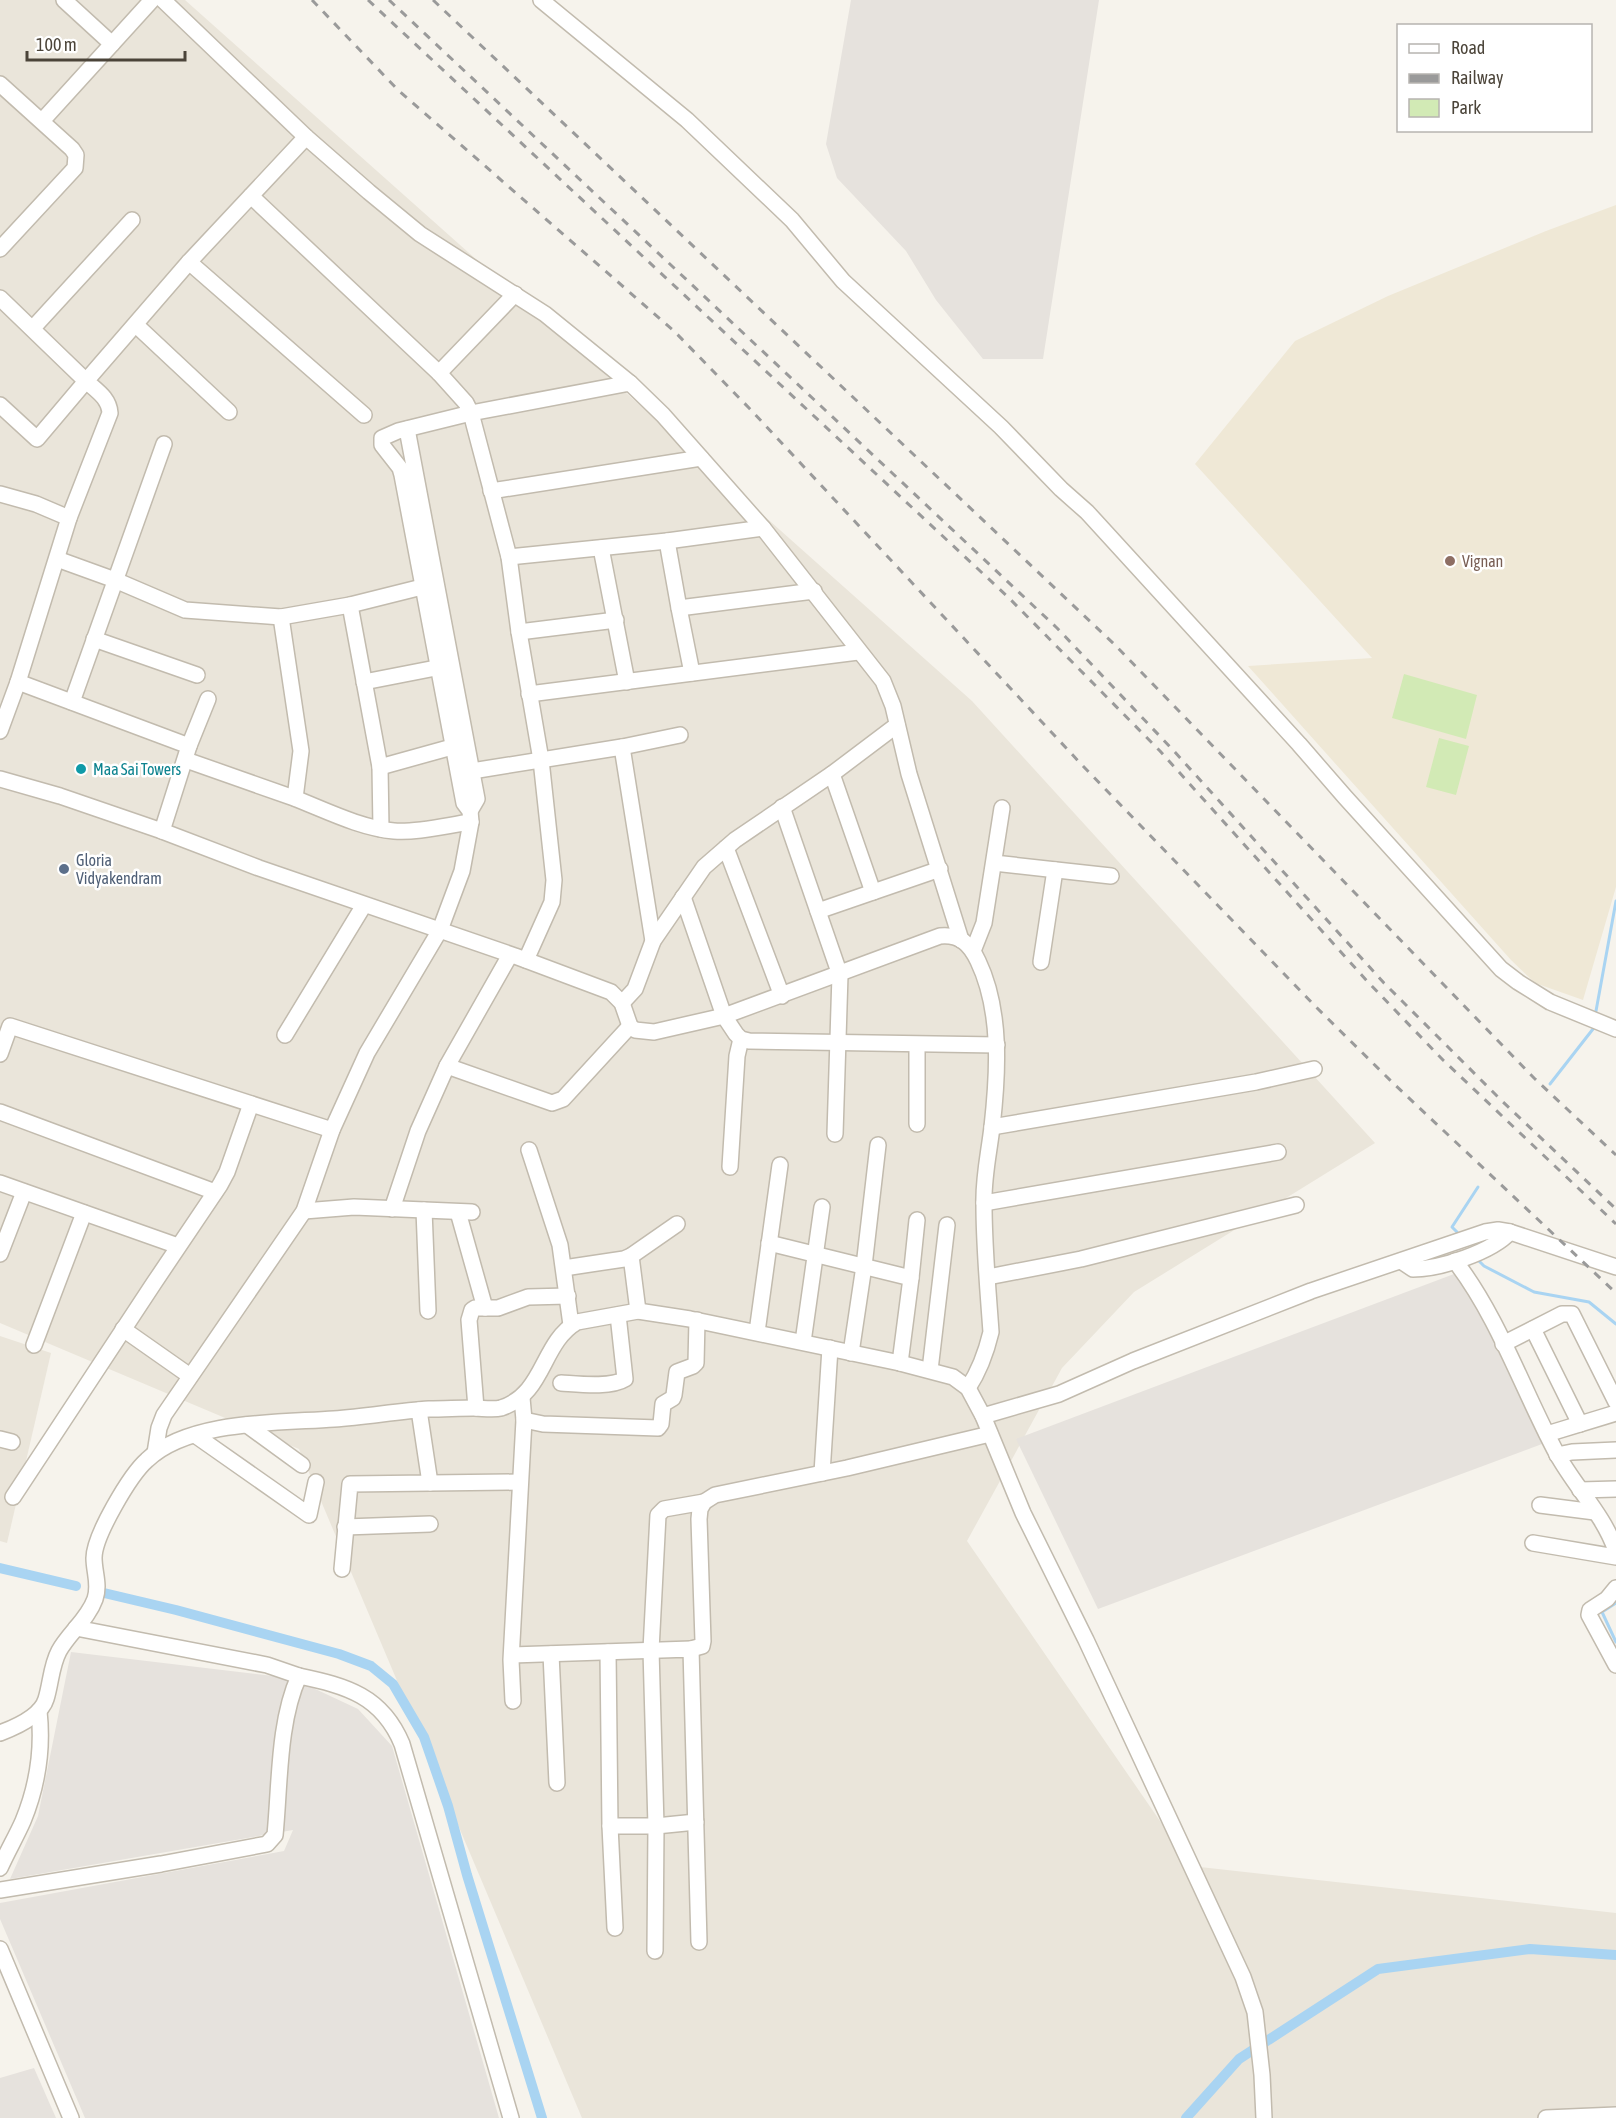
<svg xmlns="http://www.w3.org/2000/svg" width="1616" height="2118" font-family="'Asap Condensed',sans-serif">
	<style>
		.residential { fill: #eae5da }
		.industrial { fill: #e6e2dd }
		.education { fill: #efe8d6 }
		.green { fill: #d2eab5 }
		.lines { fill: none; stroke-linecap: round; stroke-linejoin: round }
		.stream { stroke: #a9d4f2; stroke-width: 3 }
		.canal { stroke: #a9d4f2; stroke-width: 10 }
		.minor-casing { stroke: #c2bbae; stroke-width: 18 }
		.minor { stroke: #fff; stroke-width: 15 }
		.rail { stroke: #9a9a9a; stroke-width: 3; stroke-dasharray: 8 8; stroke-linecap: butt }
		.education-dot { fill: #8d6e63; stroke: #fff; stroke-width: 2 }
		.culture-dot { fill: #0f9aa8; stroke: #fff; stroke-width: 2 }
		.service-dot { fill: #5c6f8a; stroke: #fff; stroke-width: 2 }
		.labels { text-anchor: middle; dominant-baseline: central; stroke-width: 5; stroke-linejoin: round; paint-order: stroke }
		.education-label { font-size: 16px; fill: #785e54; stroke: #fff; text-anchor: start }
		.culture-label { font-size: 16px; fill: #0d838f; stroke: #fff; text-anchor: start }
		.service-label { font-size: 16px; fill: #4e5e75; stroke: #fff; text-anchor: start }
	</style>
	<rect width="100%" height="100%" fill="#f6f3ec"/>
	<g class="residential">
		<polygon points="0,0 185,0 972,701 1375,1143 1134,1292 1062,1368 967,1541 1191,1866 1616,1913 1616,2118 582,2118 299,1449 0,1323"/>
		<polygon points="0,1336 51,1353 7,1543 0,1541"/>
	</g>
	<g class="industrial">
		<polygon points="851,0 1099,0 1043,359 983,359 936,300 906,251 837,178 826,144"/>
		<polygon points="1462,1271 1542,1444 1098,1609 1016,1439"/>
		<polygon points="71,1652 273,1676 311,1687 358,1709 392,1746 499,2118 85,2118 0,1919 0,1903 284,1851 293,1830 10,1879 38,1816"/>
		<polygon points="34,2068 56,2118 0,2118 0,2078"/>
	</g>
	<polygon class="education" points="1616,205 1616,887 1583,1000 1535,983 1511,960 1248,666 1372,658 1195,464 1295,341 1388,296 1546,231"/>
	<g class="green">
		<polygon points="1404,674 1477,695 1466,739 1392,718"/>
		<polygon points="1439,738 1469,746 1456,795 1426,787"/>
	</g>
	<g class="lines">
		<g class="stream">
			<polyline points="1596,1011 1616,901"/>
			<polyline points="1550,1084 1593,1029"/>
			<polyline points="1457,1232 1452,1227 1478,1187"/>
			<polyline points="1478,1260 1484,1266 1534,1292 1589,1302 1616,1324"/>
			<polyline points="1616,1603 1602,1612 1616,1642"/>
		</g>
		<g class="canal">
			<polyline points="0,1568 76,1586"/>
			<polyline points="104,1593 176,1610 339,1654 371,1666 393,1684 424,1737 448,1806 467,1875 542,2118"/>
			<polyline points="1186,2118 1239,2059 1378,1969 1530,1949 1616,1955"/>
		</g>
		<g class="minor-casing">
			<g id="minor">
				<polyline points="64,0 112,44"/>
				<polyline points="163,0 306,137 369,192 420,234 545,314 630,383"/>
				<polyline points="541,0 687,120 792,220 843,281 1001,427 1061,489 1087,512 1299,744 1345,797 1501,969 1518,982 1550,1002 1616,1029"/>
				<polyline points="0,84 72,149 76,155 75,168 0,249"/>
				<polyline points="42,121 152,0"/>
				<polyline points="251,196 439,373 466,403 471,413 509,557 519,632 541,760 554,880 552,902 526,960"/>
				<polyline points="189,262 306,137"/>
				<polyline points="0,298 86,381 37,439 0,405"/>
				<polyline points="136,325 229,412"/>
				<polyline points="33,328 132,220"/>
				<polyline points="439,373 515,294"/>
				<polyline points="407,429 477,799 470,811"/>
				<polyline points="491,491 701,458"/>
				<polyline points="0,494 36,504 69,518"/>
				<polyline points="667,541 679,608 814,591"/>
				<polyline points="601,548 627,682"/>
				<polyline points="509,557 667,541 763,528"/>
				<polyline points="57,559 115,580 185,610 281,617"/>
				<polyline points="350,605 380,767 381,829"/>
				<polyline points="679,608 692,673"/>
				<polyline points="519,632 616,620"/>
				<polyline points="94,639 197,675"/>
				<polyline points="18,682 189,746 162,831"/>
				<polyline points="364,682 446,666"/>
				<polyline points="529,694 858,652"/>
				<polyline points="72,702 164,444"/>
				<path d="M 0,731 L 18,682 L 69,518 L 110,413 C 109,398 97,391 86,381 L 189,262 L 364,415"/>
				<polyline points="189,746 208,699"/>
				<polyline points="622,747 680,735"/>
				<path d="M 186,760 C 222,773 258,785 294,798 C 325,810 360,828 394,831 C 417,833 448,825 471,822"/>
				<polyline points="380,767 452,747"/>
				<polyline points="472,771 622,747 653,941"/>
				<polyline points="832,774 873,892"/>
				<path d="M 0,779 L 60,796 L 162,831 L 259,868 L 515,956 L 611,992 L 622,1003 L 630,1026 L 635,1030 L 654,1032 L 724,1016 L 940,936 C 960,934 970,944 978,961 C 1002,1011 998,1074 992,1127 C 989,1153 983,1178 984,1205 C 984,1247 988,1290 991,1332 C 986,1353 980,1370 968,1388"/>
				<polyline points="295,798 301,751 281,617 350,605 422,587"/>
				<polyline points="782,807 840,975 835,1134"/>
				<polyline points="726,848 782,996"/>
				<polyline points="994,863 1111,876"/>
				<polyline points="683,897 724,1016 736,1034 741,1039 749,1041 997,1045"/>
				<polyline points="818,911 940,869"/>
				<polyline points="973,951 984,923 1002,808"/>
				<polyline points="1041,962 1055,870"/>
				<polyline points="622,1003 635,989 653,941 704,867 735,840 832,774 897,725"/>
				<polyline points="285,1035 364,905"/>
				<polyline points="917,1045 917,1124"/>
				<polyline points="0,1054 10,1026 332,1130"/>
				<polyline points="447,1066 552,1103 563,1099 630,1026"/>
				<polyline points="0,1112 215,1192"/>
				<polyline points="992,1127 1256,1082 1314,1069"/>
				<polyline points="529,1150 560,1245 571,1325"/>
				<polyline points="730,1167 737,1056 741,1039"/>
				<polyline points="0,1183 178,1246"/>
				<polyline points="984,1203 1278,1152"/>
				<polyline points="392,1209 418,1131 447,1066 510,955"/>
				<polyline points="424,1210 428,1311"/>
				<polyline points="304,1211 354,1207 472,1212"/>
				<polyline points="458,1212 485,1308"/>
				<polyline points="769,1243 911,1278 900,1363"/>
				<polyline points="0,1254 24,1192"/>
				<polyline points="631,1256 638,1311"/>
				<path d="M 1401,1261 L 1413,1269 C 1440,1269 1492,1252 1510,1232"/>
				<path d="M 1455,1261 C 1499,1318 1523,1391 1557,1454 C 1575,1487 1604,1515 1616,1551"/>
				<polyline points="564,1268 624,1259 631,1256 677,1224"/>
				<polyline points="988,1277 1081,1259 1296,1205"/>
				<polyline points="911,1278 917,1220"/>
				<polyline points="123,1329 190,1376"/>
				<polyline points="1533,1329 1580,1424"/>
				<polyline points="757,1332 780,1165"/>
				<polyline points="803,1342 822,1207"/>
				<polyline points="1503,1344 1562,1314 1572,1314 1616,1402"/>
				<polyline points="34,1345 84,1213"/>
				<polyline points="851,1353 864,1266 878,1145"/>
				<polyline points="930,1370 947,1225"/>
				<path d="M 561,1383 C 578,1384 611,1388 625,1379 L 618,1315"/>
				<polyline points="476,1408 469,1320 472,1310 475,1308 498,1308 528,1297 568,1296"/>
				<polyline points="983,1416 1059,1394 1133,1361 1311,1291 1485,1232 1498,1230 1510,1232 1616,1267"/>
				<polyline points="524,1420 543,1424 658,1428 661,1424 663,1404 673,1398 674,1395 677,1372 693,1366 696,1363 697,1320"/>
				<polyline points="247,1425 302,1465"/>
				<polyline points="1547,1434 1616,1413"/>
				<polyline points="195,1435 309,1515 316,1482"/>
				<polyline points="0,1439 12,1442"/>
				<polyline points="155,1453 159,1428 164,1415 304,1211 332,1130 367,1053 440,930 462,871 471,822 470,811 464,803 402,475 400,468 382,445 382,438 398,431 471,413 630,383 663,415 763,528 883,681 893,706 909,774 961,940"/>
				<polyline points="1557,1455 1572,1452 1616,1450"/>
				<polyline points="822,1473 830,1348"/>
				<polyline points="430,1483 520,1482"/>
				<polyline points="1580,1490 1616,1489"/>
				<polyline points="13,1497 154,1283 220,1185 227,1172 251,1104"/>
				<polyline points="1540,1505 1595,1512"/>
				<polyline points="345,1527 430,1524"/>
				<polyline points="1533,1543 1616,1557"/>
				<polyline points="342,1569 350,1484 430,1483 419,1410"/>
				<polyline points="1616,1588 1607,1599 1590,1610 1589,1615 1616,1665"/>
				<polyline points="76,1628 267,1665 299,1676"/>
				<polyline points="691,1649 702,1646 703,1641 699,1519 700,1509 704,1502 715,1495 847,1468 990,1434"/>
				<polyline points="608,1652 610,1826 615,1928"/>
				<polyline points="551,1654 557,1783"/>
				<polyline points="512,1655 691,1649 699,1942"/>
				<polyline points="513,1701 511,1660 524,1420 522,1398"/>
				<path d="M 0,1733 C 16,1727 41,1716 46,1699 C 51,1683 51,1666 59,1651 C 69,1633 88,1619 95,1599 C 100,1585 94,1572 94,1558 C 94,1536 130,1475 147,1460 C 189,1420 279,1423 334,1419 C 366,1417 397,1411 429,1409 C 444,1409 459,1408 474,1408 C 482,1408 493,1410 501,1408 C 545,1394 541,1343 577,1322 L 638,1311 L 690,1319 L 900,1363 L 953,1377 L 968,1388 L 983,1416 L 1023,1513 L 1086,1640 L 1243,1977 L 1255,2012 L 1262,2075 L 1264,2118"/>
				<polyline points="610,1826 656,1826 696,1822"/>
				<path d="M 0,1868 C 7,1852 16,1837 23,1821 C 37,1787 43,1748 39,1711"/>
				<path d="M 0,1890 L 161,1864 L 267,1844 L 275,1835 C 280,1785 278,1722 299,1676 C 347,1686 382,1696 402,1744 L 511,2118"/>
				<polyline points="0,1949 71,2118"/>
				<polyline points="655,1951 656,1826 651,1650 658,1515 664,1509 704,1502"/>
				<polyline points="1546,2118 1616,2115"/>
			</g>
		</g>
		<use href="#minor" class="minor"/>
		<g class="rail">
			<polyline points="312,0 398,90 674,331 750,409 1082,765 1316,1007 1393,1083 1616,1293"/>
			<polyline points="368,0 1008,597 1160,751 1367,981 1443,1060 1616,1224"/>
			<polyline points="389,0 1057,628 1173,750 1384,983 1502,1101 1616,1209"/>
			<polyline points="433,0 1114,644 1534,1078 1616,1155"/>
		</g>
	</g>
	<circle class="education-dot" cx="1450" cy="561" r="6"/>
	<circle class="culture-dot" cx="81" cy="769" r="6"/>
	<circle class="service-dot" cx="64" cy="869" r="6"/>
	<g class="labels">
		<g class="education-label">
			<text x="1462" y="561">Vignan</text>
		</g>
		<g class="culture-label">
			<text x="93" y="769">Maa Sai Towers</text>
		</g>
		<g class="service-label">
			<text x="76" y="860">Gloria<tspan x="76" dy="18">Vidyakendram</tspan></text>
		</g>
	</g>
	<rect x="1397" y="24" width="195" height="108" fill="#ffffff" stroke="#b7b4b0" stroke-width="1.5"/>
	<rect x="1409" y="44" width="30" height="9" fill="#ffffff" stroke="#b7b4b0" stroke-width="1.5"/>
	<text x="1451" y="54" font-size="18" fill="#4b4439">Road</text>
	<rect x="1409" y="74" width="30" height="9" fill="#9a9a9a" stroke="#b7b4b0" stroke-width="1.5"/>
	<text x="1451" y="84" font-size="18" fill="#4b4439">Railway</text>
	<rect x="1409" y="99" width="30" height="18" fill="#d2eab5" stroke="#b7b4b0" stroke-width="1.5"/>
	<text x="1451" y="114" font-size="18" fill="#4b4439">Park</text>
	<path d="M27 51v9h158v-9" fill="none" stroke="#4b4439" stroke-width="3"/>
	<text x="36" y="51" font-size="18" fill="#4b4439" stroke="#ffffff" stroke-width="4.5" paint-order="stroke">100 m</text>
</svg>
